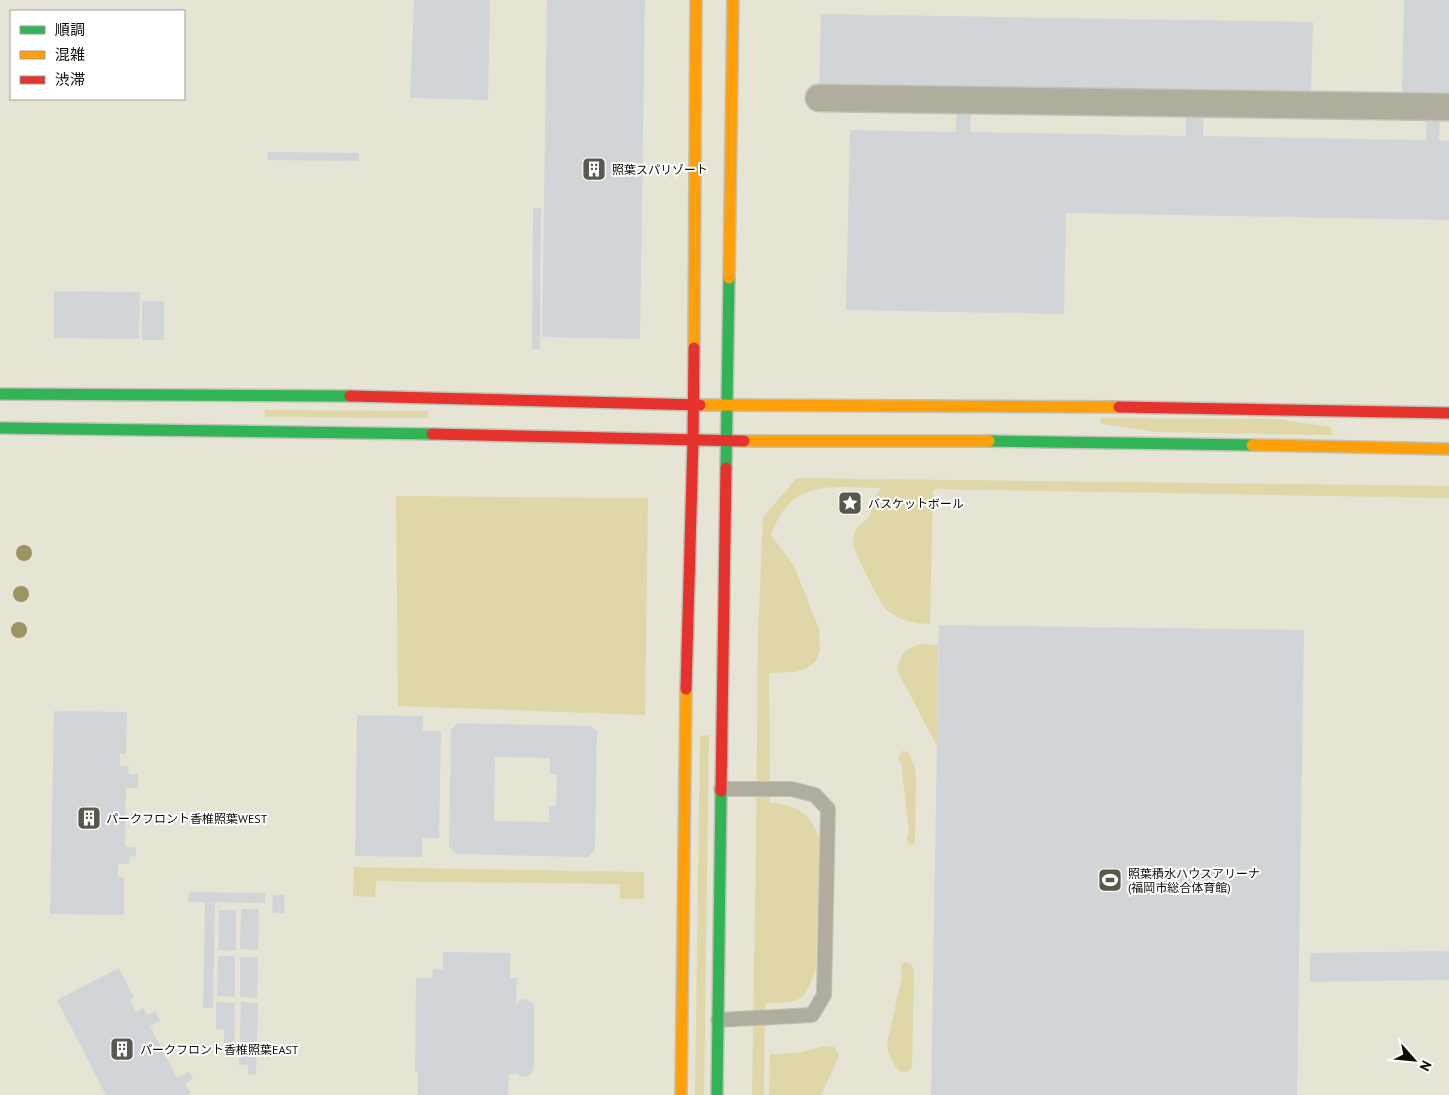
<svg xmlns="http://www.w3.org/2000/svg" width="1449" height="1095" font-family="'PT Sans','Noto Sans JP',sans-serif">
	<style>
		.green { fill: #dfd7a8 }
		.building { fill: #d2d5d7; fill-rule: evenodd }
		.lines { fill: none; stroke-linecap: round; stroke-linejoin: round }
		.lane-casing { stroke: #c2c1b5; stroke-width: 16 }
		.street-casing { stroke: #c2c1b5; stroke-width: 29 }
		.fast-casing { stroke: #c2c1b5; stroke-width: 14 }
		.slow-casing { stroke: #c2c1b5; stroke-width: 14 }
		.jam-casing { stroke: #c2c1b5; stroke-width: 14 }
		.lane { stroke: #b0ad9f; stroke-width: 14 }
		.street { stroke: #b0ad9f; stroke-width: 26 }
		.fast { stroke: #30b455; stroke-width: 11 }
		.slow { stroke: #ff9f0a; stroke-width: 11 }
		.jam { stroke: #e5322d; stroke-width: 11 }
		.tree { fill: #9b9460 }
		.labels { text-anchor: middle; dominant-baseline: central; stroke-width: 4; stroke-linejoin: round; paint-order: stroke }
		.poi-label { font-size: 12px; fill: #0d0c04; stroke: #fff; text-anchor: start }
	</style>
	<rect width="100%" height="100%" fill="#e6e4d5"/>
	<g class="green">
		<polygon points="265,410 428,411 428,418 265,417"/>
		<polygon points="1100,418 1275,419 1331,427 1332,435 1157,432 1101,424"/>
		<path d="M 797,478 L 1449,486 L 1449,498 L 933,489 L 930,624 C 914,623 900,621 887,610 C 881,605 853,551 853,542 C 853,539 854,533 855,531 C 861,521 875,519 871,502 L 881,488 C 830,487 791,478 771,535 L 794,566 L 819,629 L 820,651 L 815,662 L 805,669 L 795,672 L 769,673 L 770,803 C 798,804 812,815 820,841 L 816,968 C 804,1003 801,1003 765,1003 L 764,1095 L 752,1095 L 756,843 L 758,633 L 763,517 Z"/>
		<polygon points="396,496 648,498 645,715 398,706"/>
		<path d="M 921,644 L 938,645 L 937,746 L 897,670 C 901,653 905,649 921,644 Z"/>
		<polygon points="709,735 704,1095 695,1095 700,736"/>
		<polygon points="902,751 908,752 915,768 916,776 915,842 912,845 908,844 907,838 909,831 901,763 898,758"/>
		<polygon points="354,867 644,872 644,899 620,899 620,884 376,881 375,897 353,896"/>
		<path d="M 904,962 L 911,964 L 914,970 L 912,1068 L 907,1072 L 899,1071 C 892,1062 888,1055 887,1044 L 902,976 L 901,966 Z"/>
		<path d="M 822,1046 L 834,1047 L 839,1056 L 821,1095 L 769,1095 L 770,1054 C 788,1054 805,1053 822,1046 Z"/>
	</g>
	<g class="building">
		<polygon points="414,0 490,0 488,100 410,98"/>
		<polygon points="547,0 645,0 640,339 542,337"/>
		<path d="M 1404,0 L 1449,0 L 1449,109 L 1440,109 L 1439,140 L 1449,141 L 1449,220 L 1066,213 L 1064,314 L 846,310 L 850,130 L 956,132 L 957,97 L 819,94 L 821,14 L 1313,22 L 1311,92 L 1402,93 ZM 971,100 L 1186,104 L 1186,136 L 970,132 ZM 1204,102 L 1427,106 L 1426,140 L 1203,136 Z"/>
		<polygon points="268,152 359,153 359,161 267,160"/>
		<polygon points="533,208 541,208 540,349 532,349"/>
		<polygon points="54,291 140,292 139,339 54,338"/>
		<rect x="142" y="301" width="22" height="39"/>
		<polygon points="939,625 1304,630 1297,1095 931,1095"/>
		<polygon points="54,711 127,712 126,754 120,754 120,766 129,766 128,774 138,774 138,788 126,788 125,847 136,847 136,857 130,856 129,864 118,864 118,877 124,877 124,915 50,914"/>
		<polygon points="357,715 423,716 423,731 441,731 439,838 422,838 422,857 355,856"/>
		<path d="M 458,723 L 591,726 L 597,731 L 595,849 L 588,857 L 456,854 L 449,847 L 451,730 ZM 495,757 L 550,758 L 550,774 L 557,774 L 556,806 L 549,806 L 549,822 L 494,821 Z"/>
		<polygon points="189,892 265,893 265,903 188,902"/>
		<polygon points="273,895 285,895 284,913 272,913"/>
		<polygon points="205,903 215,903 213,1008 203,1008"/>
		<polygon points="241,909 259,909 258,950 240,949"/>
		<polygon points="219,910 236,910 236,951 218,950"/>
		<polygon points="1449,951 1449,980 1310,982 1310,953"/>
		<polygon points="443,952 510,953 510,978 517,978 516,1006 520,1000 526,999 534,1004 534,1069 531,1074 525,1077 521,1077 516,1073 516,1074 509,1074 508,1095 418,1095 418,1072 415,1072 416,978 432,978 433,969 443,970"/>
		<polygon points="218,956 235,956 235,997 217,996"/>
		<polygon points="240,957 258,957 257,998 240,997"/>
		<polygon points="119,968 134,998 130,1000 136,1012 144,1008 147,1015 155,1011 160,1021 150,1026 177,1078 189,1072 193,1079 185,1083 191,1093 187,1095 106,1095 57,1000"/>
		<polygon points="216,1002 235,1003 234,1051 224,1051 224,1030 216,1029"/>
		<polygon points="241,1002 258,1003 256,1075 248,1074 248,1065 239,1065"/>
	</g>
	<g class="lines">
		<g class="lane-casing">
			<polyline id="lane" points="718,1020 812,1015 824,995 828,809 815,795 791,789 721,789"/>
		</g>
		<g class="street-casing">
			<polyline id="street" points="819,98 1449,107"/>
		</g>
		<g class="fast-casing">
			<g id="fast">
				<polyline points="0,394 350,396"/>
				<polyline points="0,428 432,434"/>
				<polyline points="989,441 1252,445"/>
				<polyline points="726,468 729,278"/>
				<polyline points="717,1095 721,791"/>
			</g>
		</g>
		<g class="slow-casing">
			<g id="slow">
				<polyline points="729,278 733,0"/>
				<polyline points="694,348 696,0"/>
				<polyline points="700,405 1119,407"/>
				<polyline points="744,441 989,441"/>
				<polyline points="1252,445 1449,449"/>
				<polyline points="681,1095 686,689"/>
			</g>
		</g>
		<g class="jam-casing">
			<g id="jam">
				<polyline points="350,396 700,405"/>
				<polyline points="1119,407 1449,413"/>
				<polyline points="432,434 744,441"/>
				<polyline points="686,689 693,441 694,348"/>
				<polyline points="721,791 726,468"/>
			</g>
		</g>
		<use href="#lane" class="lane"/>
		<use href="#street" class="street"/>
		<use href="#fast" class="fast"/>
		<use href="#slow" class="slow"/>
		<use href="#jam" class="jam"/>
	</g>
	<g class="tree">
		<circle cx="24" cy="553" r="8"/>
		<circle cx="21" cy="594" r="8"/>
		<circle cx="19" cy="630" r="8"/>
	</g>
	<defs>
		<g id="building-square" transform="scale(1.25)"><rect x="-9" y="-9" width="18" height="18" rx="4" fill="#59584d" stroke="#fff"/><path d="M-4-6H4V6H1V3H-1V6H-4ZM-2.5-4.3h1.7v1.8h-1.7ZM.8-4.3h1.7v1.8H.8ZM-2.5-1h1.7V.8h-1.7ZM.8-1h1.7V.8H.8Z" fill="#fff"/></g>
		<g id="sight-square" transform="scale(1.25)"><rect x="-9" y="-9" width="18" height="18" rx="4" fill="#59584d" stroke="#fff"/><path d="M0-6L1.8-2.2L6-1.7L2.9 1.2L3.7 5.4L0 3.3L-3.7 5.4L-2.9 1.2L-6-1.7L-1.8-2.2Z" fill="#fff"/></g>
		<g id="stadium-square" transform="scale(1.25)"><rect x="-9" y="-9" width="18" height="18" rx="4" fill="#59584d" stroke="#fff"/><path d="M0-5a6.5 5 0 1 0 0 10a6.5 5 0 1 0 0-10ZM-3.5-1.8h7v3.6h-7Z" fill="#fff"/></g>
	</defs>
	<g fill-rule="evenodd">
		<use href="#building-square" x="594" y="169"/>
		<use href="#sight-square" x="850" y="503"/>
		<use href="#building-square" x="89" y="818"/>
		<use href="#stadium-square" x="1110" y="880"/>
		<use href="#building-square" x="122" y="1049"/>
	</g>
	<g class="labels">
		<g class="poi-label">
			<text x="612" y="169">照葉スパリゾート</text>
			<text x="868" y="503">バスケットボール</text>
			<text x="106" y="818">パークフロント香椎照葉WEST</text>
			<text x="1128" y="873">照葉積水ハウスアリーナ<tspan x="1128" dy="14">(福岡市総合体育館)</tspan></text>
			<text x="140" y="1049">パークフロント香椎照葉EAST</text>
		</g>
	</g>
	<rect x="10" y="10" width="175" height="90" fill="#ffffff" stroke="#9e9e9b"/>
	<rect x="20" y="26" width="25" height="8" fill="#30b455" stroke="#9e9e9b"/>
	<text x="55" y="35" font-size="15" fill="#0d0c04">順調</text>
	<rect x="20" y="51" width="25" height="8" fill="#ff9f0a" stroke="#9e9e9b"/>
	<text x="55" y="60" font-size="15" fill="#0d0c04">混雑</text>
	<rect x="20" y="76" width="25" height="8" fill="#e5322d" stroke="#9e9e9b"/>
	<text x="55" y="85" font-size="15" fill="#0d0c04">渋滞</text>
	<g transform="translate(1414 1060) rotate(117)" stroke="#ffffff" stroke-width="4" paint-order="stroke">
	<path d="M0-4L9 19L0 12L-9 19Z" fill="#0d0c04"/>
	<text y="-8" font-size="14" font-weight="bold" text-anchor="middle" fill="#0d0c04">N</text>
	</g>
</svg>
